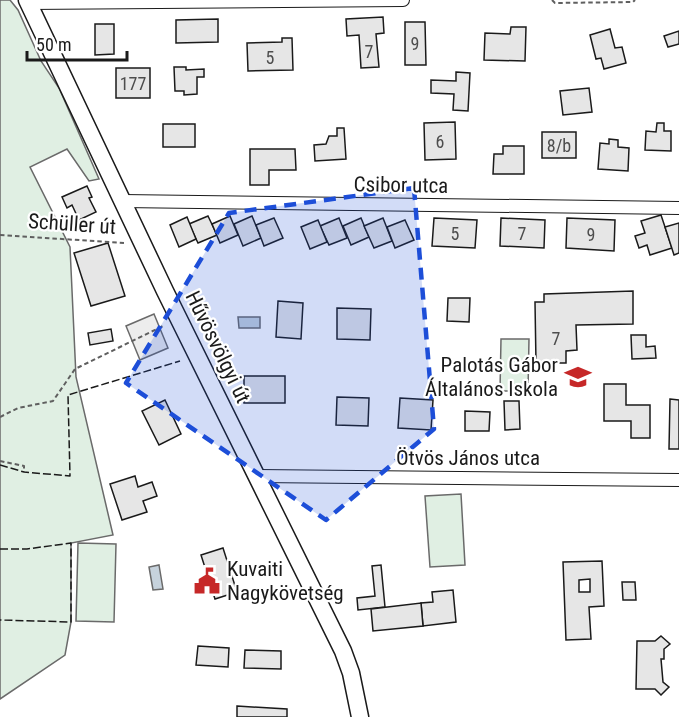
<svg xmlns="http://www.w3.org/2000/svg" width="679" height="717" font-family="'Roboto Condensed',sans-serif">
	<style>
		.green { fill: #e0efe3; stroke: #6a6a6a; stroke-width: 1.5 }
		.parking { fill: #ededed; stroke: #6a6a6a; stroke-width: 1.5 }
		.water { fill: #c6d2dc; stroke: #6a6a6a; stroke-width: 1.5 }
		.building { fill: #e6e6e6; stroke: #1a1a1a; stroke-width: 1.5; fill-rule: evenodd }
		.lines { fill: none; stroke-linecap: round; stroke-linejoin: round }
		.minor-casing { stroke: #1a1a1a; stroke-width: 14 }
		.secondary-casing { stroke: #1a1a1a; stroke-width: 19 }
		.path { stroke: #5f5f5f; stroke-width: 2; stroke-dasharray: 4.5 3; stroke-linecap: butt }
		.minor { stroke: #fff; stroke-width: 12 }
		.secondary { stroke: #fff; stroke-width: 16 }
		.fence { stroke: #1a1a1a; stroke-width: 1.5; stroke-dasharray: 8 3; stroke-linecap: butt }
		.marked { fill: #1d4ed8; fill-opacity: 0.2; stroke: #1d4ed8; stroke-width: 4.5; stroke-dasharray: 12 8; stroke-linejoin: round }
		.labels { text-anchor: middle; dominant-baseline: central; stroke-width: 4.5; stroke-linejoin: round; paint-order: stroke }
		.number-label { font-size: 18px; fill: #4d4d4d }
		.street-label { font-size: 21px; fill: #1a1a1a; stroke: #fff }
		.poi-label { font-size: 21px; fill: #1a1a1a; stroke: #fff; text-anchor: end }
	</style>
	<rect width="100%" height="100%" fill="#fff"/>
	<g class="green">
		<polygon points="0,0 10,0 18,10 41,61 59,88 99,179 89,181 67,149 30,167 70,247 76,377 113,535 71,543 71,622 65,655 0,699"/>
		<polygon points="501,339 529,339 528,391 500,391"/>
		<polygon points="461,494 465,565 430,567 425,496"/>
		<polygon points="78,543 116,544 114,622 76,621"/>
	</g>
	<polygon class="parking" points="154,314 168,348 140,360 126,326"/>
	<g class="water">
		<polygon points="238,317 260,317 260,328 239,328"/>
		<polygon points="159,565 163,589 153,590 149,567"/>
	</g>
	<g class="building">
		<polygon points="383,17 384,33 376,34 379,67 361,68 359,35 347,36 346,19"/>
		<polygon points="218,19 218,42 176,43 176,20"/>
		<polygon points="405,22 425,22 426,65 405,65"/>
		<polygon points="95,24 114,24 114,54 95,55"/>
		<polygon points="511,27 526,27 525,61 484,60 485,33 510,34"/>
		<polygon points="610,29 615,48 622,47 626,63 604,69 601,58 596,59 590,35"/>
		<polygon points="679,31 679,44 668,47 664,36"/>
		<polygon points="282,38 292,38 293,70 248,71 247,43 282,42"/>
		<polygon points="174,67 186,67 186,70 204,69 204,77 197,77 197,94 184,95 184,91 175,91"/>
		<rect x="116" y="68" width="34" height="30"/>
		<polygon points="456,72 470,73 468,111 453,110 454,94 431,93 431,80 456,81"/>
		<polygon points="589,88 592,112 563,115 560,91"/>
		<polygon points="455,122 456,159 425,160 424,123"/>
		<polygon points="657,123 664,123 664,131 671,131 671,151 645,150 646,131 656,132"/>
		<rect x="163" y="124" width="32" height="23"/>
		<polygon points="337,128 344,128 346,159 315,161 314,145 326,144 329,136 337,136"/>
		<rect x="542" y="132" width="34" height="26"/>
		<polygon points="609,139 618,140 618,147 629,148 628,171 598,169 600,143 609,144"/>
		<polygon points="503,146 524,146 524,174 493,174 494,154 503,154"/>
		<polygon points="250,149 295,149 296,170 269,170 269,185 250,185"/>
		<polygon points="87,186 92,197 89,198 96,212 79,220 72,205 67,208 62,197"/>
		<polygon points="661,215 672,248 650,255 647,245 639,248 635,236 645,233 641,221"/>
		<polygon points="208,216 217,235 198,243 189,224"/>
		<polygon points="230,216 238,235 220,243 212,224"/>
		<polygon points="252,216 261,238 243,246 234,224"/>
		<polygon points="187,217 196,239 179,247 170,225"/>
		<polygon points="274,218 283,238 264,246 256,225"/>
		<polygon points="339,218 347,238 329,245 320,226"/>
		<polygon points="361,218 369,237 351,245 343,226"/>
		<polygon points="383,218 392,241 374,248 364,226"/>
		<polygon points="434,218 477,220 475,248 432,246"/>
		<polygon points="501,218 545,220 544,248 500,246"/>
		<polygon points="567,218 615,220 614,251 566,248"/>
		<polygon points="318,220 327,242 310,249 301,227"/>
		<polygon points="405,220 414,240 395,248 387,227"/>
		<polygon points="679,223 679,253 674,255 665,227"/>
		<polygon points="108,243 125,296 91,306 74,253"/>
		<polygon points="633,291 633,324 576,325 577,350 566,351 566,363 536,363 535,302 544,302 544,294"/>
		<polygon points="448,298 470,298 469,322 447,321"/>
		<polygon points="278,301 303,303 301,339 276,337"/>
		<polygon points="337,308 371,309 370,340 337,339"/>
		<polygon points="111,329 113,341 90,345 88,333"/>
		<polygon points="631,335 646,335 646,347 655,346 656,358 632,359"/>
		<rect x="244" y="376" width="41" height="27"/>
		<polygon points="604,384 626,384 626,405 650,405 650,438 631,438 631,421 604,421"/>
		<polygon points="337,397 369,398 368,426 336,425"/>
		<polygon points="400,398 433,400 431,430 398,428"/>
		<polygon points="670,399 679,400 679,449 669,449"/>
		<polygon points="165,400 181,434 159,445 142,411"/>
		<polygon points="504,401 519,401 520,429 505,430"/>
		<polygon points="465,411 490,412 489,431 465,431"/>
		<polygon points="135,476 138,487 152,482 157,496 143,501 147,512 122,520 110,484"/>
		<polygon points="223,548 237,592 215,599 201,555"/>
		<path d="M 602,561 L 604,606 L 589,607 L 591,639 L 566,640 L 563,562 ZM 590,579 L 590,592 L 579,592 L 579,580 Z"/>
		<polygon points="381,565 385,607 358,610 357,598 375,596 372,566"/>
		<polygon points="622,582 635,582 636,600 623,600"/>
		<polygon points="453,590 456,622 423,626 421,603 433,602 432,592"/>
		<polygon points="421,603 423,626 373,631 371,609"/>
		<polygon points="661,636 670,644 664,649 664,659 661,659 663,682 669,687 661,695 655,689 636,689 637,641 655,641"/>
		<polygon points="198,646 229,648 228,667 196,665"/>
		<polygon points="245,650 281,651 281,669 244,668"/>
		<polygon points="237,706 287,709 287,717 237,717"/>
	</g>
	<g class="lines">
		<g class="minor-casing">
			<g id="minor">
				<polyline points="28,3 403,0"/>
				<polyline points="122,201 679,208"/>
				<polyline points="257,476 679,480"/>
			</g>
		</g>
		<g class="secondary-casing">
			<polyline id="secondary" points="27,0 165,291 343,651 351,673 360,717"/>
		</g>
		<g class="path">
			<polyline points="552,0 555,3 633,2 635,0"/>
			<polyline points="0,235 124,243"/>
			<polyline points="0,417 18,408 53,401 75,369 165,325"/>
			<polyline points="0,461 24,466 24,472"/>
		</g>
		<use href="#minor" class="minor"/>
		<use href="#secondary" class="secondary"/>
		<g class="fence">
			<polyline points="0,465 24,472 70,476 68,395 180,361"/>
			<polyline points="0,549 27,549 71,543 71,622 0,620"/>
		</g>
	</g>
	<path class="marked" d="M 414,188 L 434,429 L 326,520 L 126,383 L 229,213 Z"/>
	<defs>
		<g id="school-bare" transform="scale(2.07)"><path d="M0-5L7-2L0 1L-7-2ZM-4 1L0 2.5L4 1V4Q0 6-4 4Z" fill="#c62828" stroke="#fff" stroke-width="2.5" paint-order="stroke"/></g>
		<g id="civic-bare" transform="scale(2.07)"><path d="M-.6-6.5H3V-4.5H.6V-3L4-1V1h2V6H-6V1h2V-1L-.6-3ZM-1.2 2.5V6h2.4V2.5Z" fill="#c62828" stroke="#fff" stroke-width="2.5" paint-order="stroke"/></g>
	</defs>
	<g fill-rule="evenodd">
		<use href="#school-bare" x="578" y="377"/>
		<use href="#civic-bare" x="207" y="581"/>
	</g>
	<g class="labels">
		<g class="number-label">
			<text x="415" y="43">9</text>
			<text x="369" y="51">7</text>
			<text x="270" y="57">5</text>
			<text x="133" y="83">177</text>
			<text x="440" y="141">6</text>
			<text x="559" y="145">8/b</text>
			<text x="455" y="233">5</text>
			<text x="522" y="233">7</text>
			<text x="591" y="234">9</text>
			<text x="556" y="338">7</text>
		</g>
		<g class="street-label">
			<text transform="translate(401 185) rotate(1)">Csibor utca</text>
			<text transform="translate(72 224) rotate(4)">Schüller út</text>
			<text transform="translate(218 347) rotate(64)">Hűvösvölgyi út</text>
			<text x="468" y="458">Ötvös János utca</text>
		</g>
		<g class="poi-label">
			<text x="558" y="365">Palotás Gábor<tspan x="558" dy="24">Általános Iskola</tspan></text>
			<text x="227" y="569" text-anchor="start">Kuvaiti<tspan x="227" dy="24">Nagykövetség</tspan></text>
		</g>
	</g>
	<path d="M27 51v9h100v-9" fill="none" stroke="#1a1a1a" stroke-width="3"/>
	<text x="36" y="51" font-size="18" fill="#1a1a1a" stroke="#ffffff" stroke-width="4.5" paint-order="stroke">50 m</text>
</svg>
